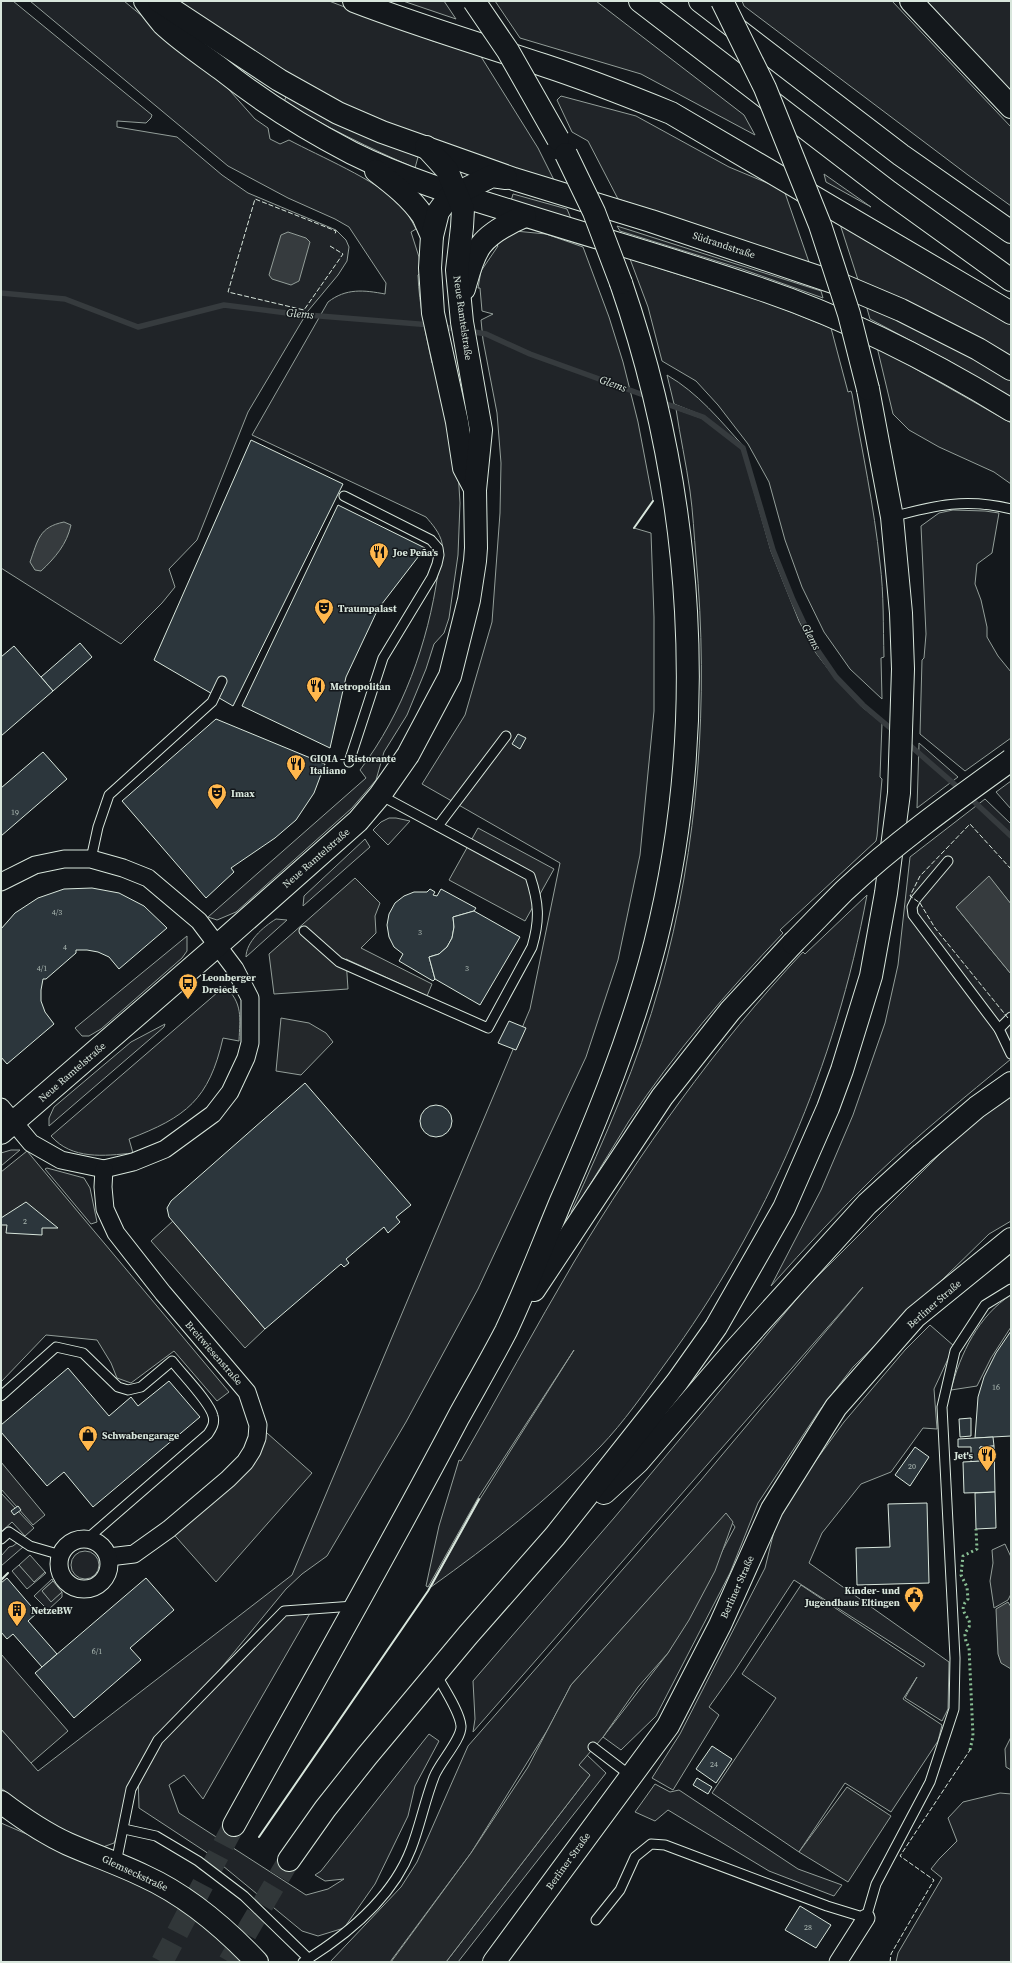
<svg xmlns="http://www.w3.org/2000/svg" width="1012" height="1963" font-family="'Source Serif 4',serif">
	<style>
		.green { fill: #202428; stroke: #939e99 }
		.parking { fill: #24282b; stroke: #939e99 }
		.water { fill: #363b3e; stroke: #939e99 }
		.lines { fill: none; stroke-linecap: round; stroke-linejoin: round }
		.stream { stroke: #363b3e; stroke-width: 5.5 }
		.building { fill: #2c363c; stroke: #d8e6dc }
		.highway-tunnel { stroke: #313739; stroke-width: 22; stroke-dasharray: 22 11; stroke-linecap: butt }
		.lane-casing { stroke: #d8e6dc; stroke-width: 11 }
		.street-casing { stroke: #d8e6dc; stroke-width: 19 }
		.secondary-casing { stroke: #d8e6dc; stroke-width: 24 }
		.highway-casing { stroke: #d8e6dc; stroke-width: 24 }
		.lane { stroke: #14181c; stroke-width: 9 }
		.street { stroke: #14181c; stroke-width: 17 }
		.secondary { stroke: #14181c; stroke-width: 22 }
		.highway { stroke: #14181c; stroke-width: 22 }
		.highway-bridge-casing { stroke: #d8e6dc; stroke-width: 24; stroke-linecap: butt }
		.highway-bridge { stroke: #14181c; stroke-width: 22 }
		.hedge { stroke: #8ac095; stroke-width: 3; stroke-dasharray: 2 3; stroke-linecap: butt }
		.fence { stroke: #d8e6dc; stroke-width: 1; stroke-dasharray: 5 2; stroke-linecap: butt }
		.wall { stroke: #d8e6dc; stroke-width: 2 }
		.labels { text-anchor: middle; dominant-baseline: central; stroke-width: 3; stroke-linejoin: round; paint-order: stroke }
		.number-label { font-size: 8px; fill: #adbab4 }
		.street-label { font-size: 10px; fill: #d8e6dc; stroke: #14181c }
		.poi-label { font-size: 10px; font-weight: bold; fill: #d8e6dc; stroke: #14181c; text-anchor: start }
		.water-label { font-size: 11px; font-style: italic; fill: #d8e6dc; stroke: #14181c }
	</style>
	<rect width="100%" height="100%" fill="#14181c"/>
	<g class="green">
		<polygon points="1,1 13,1 152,115 151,118 146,123 117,121 117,127 177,137 222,175 248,193 336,230 346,240 349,247 347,261 338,275 308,311 248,412 197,540 169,569 175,587 162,603 121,644 1,568"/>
		<path d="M 30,1 L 124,1 L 223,83 L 255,119 L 268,128 L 270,139 L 280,144 L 289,140 C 319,156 376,180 399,203 C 406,211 411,219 416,229 L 411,232 L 419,257 L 420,273 L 418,275 C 419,305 426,334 432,363 L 435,364 L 458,470 L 460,503 L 458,555 L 449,618 L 444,633 L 434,644 L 426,669 L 407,715 L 384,752 L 376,780 L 352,808 L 236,912 L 217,920 L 208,917 L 366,778 L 360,770 C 403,713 428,643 438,573 C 440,565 444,551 442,543 C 440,533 432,524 426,517 L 252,435 L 328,302 C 346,288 364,290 385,294 L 386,283 L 349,227 L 335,219 L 288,198 L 228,166 Z"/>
		<polygon points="172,1 329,1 433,41 480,55 538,148 555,182 343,108"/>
		<polygon points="403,1 444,1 456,19"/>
		<polygon points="495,1 596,1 744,115 755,135 641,74 520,38"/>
		<polygon points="742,1 892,1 1011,127 1011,206 968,175 744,6"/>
		<polygon points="927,1 1011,1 1011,91"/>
		<path d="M 287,94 L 366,135 L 418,157 L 415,168 C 369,148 326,127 284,102 Z"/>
		<polygon points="561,96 636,116 729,167 784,190 810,265 618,199 588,141 572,132 557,100"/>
		<polygon points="824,174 871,207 826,182"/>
		<polygon points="513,194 567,209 572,221 511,201"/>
		<polygon points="839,221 1011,324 1011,363 860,286"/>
		<polygon points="617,226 821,291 823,298 742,269 620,231"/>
		<polygon points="515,231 546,234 583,247 609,317 623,362 638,422 653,501 634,528 651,533 654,617 654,711 640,855 618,960 586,1057 478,1289 406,1422 327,1556 302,1574 286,1589 194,1701 284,1611 313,1608 203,1799 184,1775 169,1785 179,1813 306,1895 328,1889 344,1879 325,1881 315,1875 321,1871 429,1734 439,1741 415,1786 408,1816 375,1884 344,1928 318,1936 302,1931 206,1852 139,1808 138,1774 118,1834 114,1843 103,1847 70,1834 32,1813 1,1788 1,1729 38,1771 292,1575 530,1009 560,863 422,784 465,715 492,622 500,513 501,463 497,413 483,340 481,320 493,314 482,311 480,288 478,288 481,271 498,246 496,244"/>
		<path d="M 630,259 L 766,302 L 831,328 L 848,392 L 851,391 L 852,394 C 862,450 874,506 880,563 C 884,594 883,626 884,657 L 881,658 L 882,699 L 850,669 L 824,632 L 802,587 L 785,540 L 769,482 L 748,444 L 718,405 L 696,381 L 662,361 L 648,307 Z"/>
		<polygon points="864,298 1011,377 1011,398 949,361 870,319"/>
		<polygon points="877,347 1011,423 1011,484 994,472 939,447 909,430 893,414"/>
		<path d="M 667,375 C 698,393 720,420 744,447 L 704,416 L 674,404 Z"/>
		<path d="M 676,409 L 704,419 L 742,449 L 771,551 L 799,621 L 816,653 L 835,678 L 861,706 L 882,723 L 880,777 L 882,779 L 877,836 L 876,841 L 780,930 L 783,933 C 727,992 674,1053 629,1121 C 610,1152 591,1183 572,1214 L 571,1212 C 605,1138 638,1063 660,984 C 699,846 709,699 696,557 C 694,535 693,512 690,491 C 686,463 680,436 676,409 Z"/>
		<polygon points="953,510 985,511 999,513 992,553 977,564 975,584 981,600 987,627 987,637 998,656 1011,672 1011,738 965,771 920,734 922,660 924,658 926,634 921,526 939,513"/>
		<polygon points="919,743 958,777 917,808"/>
		<polygon points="1011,781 1011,809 996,792"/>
		<path d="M 985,799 L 1011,824 L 1011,904 L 989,877 L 956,907 L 1011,974 L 1011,1059 C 965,1097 919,1134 875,1176 C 839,1211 805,1248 771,1286 L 821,1190 L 853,1115 L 885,1023 L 898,965 L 910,857 Z"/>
		<polygon points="389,818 396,818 410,821 388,845 373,830 381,822"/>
		<polygon points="365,839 370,847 303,906 304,896"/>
		<path d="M 867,895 C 836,1065 767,1225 665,1364 C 644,1393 624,1422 600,1447 C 548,1500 491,1544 431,1587 L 480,1499 L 574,1350 L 478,1498 L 428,1587 L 426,1586 L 439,1526 L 459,1460 L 461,1461 C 499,1395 535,1328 574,1262 C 640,1152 715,1046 803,952 L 805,954 Z"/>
		<path d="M 276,919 L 287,920 L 246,957 C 246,942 263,927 276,919 Z"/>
		<polygon points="187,936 187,951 182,958 101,1029 89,1036 82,1036 75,1028"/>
		<path d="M 225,986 C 243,1004 240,1017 239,1041 L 223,1038 C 209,1100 186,1117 129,1139 L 133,1153 C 104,1156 72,1160 51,1136 Z"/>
		<polygon points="165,1024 164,1027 49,1126 49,1118 54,1107 131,1042"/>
		<polygon points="1011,1094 1011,1221 989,1234 853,1367 819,1411 758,1503 730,1573 656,1716 621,1750 603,1737 668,1653 735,1527 726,1514 571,1685 548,1729 471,1853 390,1962 330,1962 401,1887 417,1862 468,1746 701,1480 863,1287 473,1732 475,1719 473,1681 614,1518 805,1289 954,1140"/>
		<polygon points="11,1150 20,1150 1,1166 1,1153"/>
		<polygon points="47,1168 84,1178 90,1188 97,1222 91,1224 45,1169"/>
		<path d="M 1011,1295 L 1011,1327 L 991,1358 L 977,1386 L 951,1390 C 960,1354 979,1315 1011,1295 Z"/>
		<polygon points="930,1325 954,1346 934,1389 937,1429 923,1428 891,1472 861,1484 822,1533 809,1563 949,1662 948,1709 942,1721 905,1698 917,1677 903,1699 942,1725 938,1741 891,1812 845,1783 799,1852 712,1793 776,1698 742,1674 801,1585 923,1667 925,1664 794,1580 734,1672 709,1707 719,1715 673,1790 652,1778 680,1734 765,1568 779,1511 844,1422 905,1350"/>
		<polygon points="18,1542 23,1547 1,1566 1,1556 9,1547 13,1546"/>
		<polygon points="1005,1544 1011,1557 1011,1594 1008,1600 994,1608 990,1581 993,1563 992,1550"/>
		<circle cx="85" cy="1565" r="14"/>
		<polygon points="19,1565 34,1581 45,1572 46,1573 27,1589 12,1571"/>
		<polygon points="52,1579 53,1581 42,1591 51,1601 62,1592 62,1597 48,1610 34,1596"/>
		<polygon points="1011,1737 1011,1770 1006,1767 1005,1749"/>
		<polygon points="587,1755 606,1773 458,1962 446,1962 590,1775 578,1765"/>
		<polygon points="655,1784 670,1792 679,1790 798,1869 842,1885 834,1896 769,1871 668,1810 655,1821 635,1812"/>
		<polygon points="1000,1793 1011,1794 1011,1962 896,1962 898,1953 942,1878 931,1869 939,1859 957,1841 948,1818 963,1802"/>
		<polygon points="1,1823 147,1886 204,1918 246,1962 1,1962"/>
	</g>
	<g class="parking">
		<polygon points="478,828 554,869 525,921 449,880"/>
		<polygon points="355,878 380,903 375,916 376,933 361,948 432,984 427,996 346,959 348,989 274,994 269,954"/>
		<polygon points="281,1018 309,1023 326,1033 333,1042 301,1075 276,1071"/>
		<polygon points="27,1151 229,1392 217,1401 174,1351 131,1383 117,1378 111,1363 97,1340 46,1335 1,1382 1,1172"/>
		<polygon points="173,1221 265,1329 245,1348 151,1241"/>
		<polygon points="258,1425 312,1473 216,1582 169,1529 228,1479"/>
		<polygon points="1,1462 45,1515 33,1525 1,1489"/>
		<polygon points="1,1493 34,1528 25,1536 12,1522 1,1532"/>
		<polygon points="726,1513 733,1522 715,1571 689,1620 668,1653 638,1687 603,1737 579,1765 590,1775 446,1962 391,1962 471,1853 528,1767 571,1685"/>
		<polygon points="30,1555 45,1572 34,1582 19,1565"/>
		<polygon points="53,1581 62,1592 51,1602 42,1591"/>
		<polygon points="1,1654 68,1731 31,1763 1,1729"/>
		<polygon points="847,1787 891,1816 848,1882 799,1852"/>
	</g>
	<g class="water">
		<polygon points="288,232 306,238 310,242 299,281 291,285 272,279 269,275 281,235"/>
		<path d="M 64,522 L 71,525 C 67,544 55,558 41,571 L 35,570 L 30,562 C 38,540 39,527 64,522 Z"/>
		<polygon points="989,876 1011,904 1011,974 956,907"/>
		<polygon points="1008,1602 1011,1607 1011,1669 1001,1663 998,1654 996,1609"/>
	</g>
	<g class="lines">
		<g class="stream">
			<polyline points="1,293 65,299 138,327 224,305 295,314 431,325"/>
			<polyline points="440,326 459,330"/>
			<polyline points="468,331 486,334 530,354 649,397"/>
			<polyline points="661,402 703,417 743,448 773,550 793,600 814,645 836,677 863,705 895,732"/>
			<polyline points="906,742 961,790"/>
			<polyline points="968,796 1011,836"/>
		</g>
	</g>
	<g class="building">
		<polygon points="251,440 343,484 233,706 154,660"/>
		<polygon points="338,505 425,548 378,609 346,677 330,748 242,706"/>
		<polygon points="80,643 92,657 53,691 41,677"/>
		<polygon points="14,646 53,691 1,736 1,657"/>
		<polygon points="216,719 325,764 314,793 296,820 275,838 231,868 234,872 206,898 122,801"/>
		<polygon points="518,734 526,738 520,749 512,744"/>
		<polygon points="43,752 67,779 1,836 1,788"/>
		<polygon points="92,888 119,893 144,906 167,928 119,969 109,957 98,952 87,950 76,950 76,953 46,979 43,979 41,990 41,1001 45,1012 54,1024 7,1064 1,1057 1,929 15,913 38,898 64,889"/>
		<polygon points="430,889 435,892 433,895 437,896 441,889 476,908 474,911 453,917 454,927 452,938 447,947 439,954 429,957 435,979 433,981 399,961 403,954 394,947 389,937 387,925 389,914 395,903 404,896 414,892 427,892"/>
		<polygon points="474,911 520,937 480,1005 435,979 429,957 439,954 447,947 452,938 454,927 453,917"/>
		<polygon points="509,1021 526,1028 516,1050 498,1043"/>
		<polygon points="305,1083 411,1205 396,1217 400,1222 388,1233 384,1227 346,1259 349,1263 344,1267 341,1264 265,1329 169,1217 167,1208 171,1201"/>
		<circle cx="436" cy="1121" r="16"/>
		<polygon points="26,1202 58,1228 42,1228 42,1235 6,1233 7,1225 1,1225 1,1218"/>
		<polygon points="1011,1331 1011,1436 975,1438 978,1397 984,1377 996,1353"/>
		<polygon points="68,1368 109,1416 131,1397 138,1406 169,1381 200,1417 93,1507 64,1472 47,1486 1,1432 1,1425"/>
		<polygon points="971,1418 971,1436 960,1437 959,1419"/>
		<polygon points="993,1437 994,1446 980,1447 981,1461 971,1462 971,1447 958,1447 958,1439"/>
		<polygon points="994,1446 995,1492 964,1493 963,1462 981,1461 980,1447"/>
		<polygon points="915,1447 929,1457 910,1486 895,1475"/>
		<polygon points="995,1492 996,1528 976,1529 975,1493"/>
		<polygon points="927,1503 929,1583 857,1585 856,1548 890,1547 888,1504"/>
		<polygon points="18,1506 21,1510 14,1515 11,1511"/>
		<polygon points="7,1578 37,1613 28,1621 57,1654 42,1667 13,1634 7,1639 1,1632 1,1583"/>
		<polygon points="146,1578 174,1610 130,1648 141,1660 74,1718 35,1673"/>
		<polygon points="712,1746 732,1759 716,1783 696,1769"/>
		<polygon points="697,1778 712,1787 708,1794 693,1785"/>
		<polygon points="800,1906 831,1925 816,1948 785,1930"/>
	</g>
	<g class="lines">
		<g class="highway-tunnel">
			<polyline points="162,1962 234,1825"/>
			<polyline points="229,1962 289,1860"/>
		</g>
		<g class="lane-casing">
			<g id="lane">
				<polyline points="344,496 431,540 438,548 439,555 437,564 432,577 383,658 349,762"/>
				<path d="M 892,517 C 935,505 967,498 1011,509"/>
				<polyline points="438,826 506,736"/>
				<polyline points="91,859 98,827 109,795 212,702 222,681"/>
				<polyline points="948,861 916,899 912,907 913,915 999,1029 1011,1054"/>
				<path d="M 304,931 L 339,962 L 488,1028 L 532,947 C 540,920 539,903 530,876 L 380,795"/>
				<polyline points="999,1029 1011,1017"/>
				<path d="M 1,1396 L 56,1347 L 83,1353 L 118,1387 L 128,1390 L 141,1387 L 172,1361 C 181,1373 210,1402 213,1416 C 215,1423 212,1428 208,1434 L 87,1539"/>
				<polyline points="1,1539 9,1532 30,1546 61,1555"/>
				<polyline points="593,1747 631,1776"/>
				<polyline points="124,1829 156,1836 198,1861 244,1896 309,1959"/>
				<polyline points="116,1863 131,1789 158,1740 284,1611 354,1606"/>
				<polyline points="596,1920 620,1890 635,1857 651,1844 665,1845 827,1906 866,1918 876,1884 930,1782 954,1709 955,1658 942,1407 955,1351 985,1305 1011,1289"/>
				<path d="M 303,1962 C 347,1935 392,1899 411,1849 C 420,1826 425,1800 434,1777 C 439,1763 462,1739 461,1726 C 460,1712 443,1687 436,1674"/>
			</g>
		</g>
		<g class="street-casing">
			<g id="street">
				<polyline points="1,882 35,865 64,859 91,859 123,868 148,878 199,921 235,969 250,998 250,1043 246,1058 230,1092 213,1114 165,1149 133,1162 104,1169 61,1160 31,1143 1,1107"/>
				<polyline points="104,1169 103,1187 105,1209 116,1233 163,1293 247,1392 258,1425 257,1438 252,1451 245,1462 228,1479 169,1529 134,1554 109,1557"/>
				<circle cx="84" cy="1564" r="25"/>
				<polyline points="838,1962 866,1918"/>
			</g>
		</g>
		<g class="secondary-casing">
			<g id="secondary">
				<path d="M 145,1 C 151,9 157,17 163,24 C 181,41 201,54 221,69 C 261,101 306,129 352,153 C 402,178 458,195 511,211 C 593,237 676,260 757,288 C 847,318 931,361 1011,410"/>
				<polyline points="159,1 279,80 338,113 382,132 514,179 651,221 842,285 901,310 978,349 1011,369"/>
				<path d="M 376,171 C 393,184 411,198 423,216 C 426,222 429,230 432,236"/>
				<path d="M 464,289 C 468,275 472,257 481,245 C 491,232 511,222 525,216"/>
				<polyline points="474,487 464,468 457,422 433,313 430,268 432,236 438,212 449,197 492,176 506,178"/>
				<polyline points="1,1133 218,945 358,821 380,795 408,755 450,676 469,600 475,561 476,548 475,490 481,430 462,322 457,270 462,227 463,209 447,170 426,147"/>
				<path d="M 1,1802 C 22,1818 44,1833 68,1844 C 93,1855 119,1864 144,1876 C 188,1896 224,1927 257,1962"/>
				<polyline points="494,1962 668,1726 720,1625 772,1509 836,1407 915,1317 1011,1239"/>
			</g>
		</g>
		<g class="highway-casing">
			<g id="highway">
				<path d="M 354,1 C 416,25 480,44 543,65 C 586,79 629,96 671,113 L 1011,313"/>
				<polyline points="640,1 889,192 1011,280"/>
				<polyline points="700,1 901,155 1011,232"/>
				<polyline points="911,1 1011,107"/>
				<polyline points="534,1290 662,1097 730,1011 793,943"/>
				<polyline points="604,1493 638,1462 733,1352 867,1204 922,1154 977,1107 1011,1083"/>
				<path d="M 234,1825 C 309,1689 386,1555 458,1418 C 474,1389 491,1360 506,1331 C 526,1289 543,1244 561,1201 C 598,1117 632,1033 655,944 C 710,726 694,495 621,283"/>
				<polyline points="289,1860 325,1809 367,1756 468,1635 555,1536 677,1382 716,1327 784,1208 828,1108 842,1070 871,976 886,893 899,793 903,669 901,613 892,517 868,389"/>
			</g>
		</g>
		<use href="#lane" class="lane"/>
		<use href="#street" class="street"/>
		<use href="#secondary" class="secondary"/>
		<use href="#highway" class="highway"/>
		<g class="highway-bridge-casing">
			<g id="highway-bridge">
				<polyline points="474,1 508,51 558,139"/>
				<polyline points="722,1 765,88 820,225 849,314 868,389"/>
				<polyline points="566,154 594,212 621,283"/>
				<path d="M 793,943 C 810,926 827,908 844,891 C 895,843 954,801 1011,760"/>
			</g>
		</g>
		<use href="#highway-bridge" class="highway-bridge"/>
		<path class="hedge" d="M 970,1750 L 973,1736 L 969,1647 L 966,1642 L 965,1635 C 965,1631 968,1630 969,1627 C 973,1617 955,1612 968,1599 L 967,1587 L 961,1575 L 963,1556 L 977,1549 L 976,1529"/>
		<g class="fence">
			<polyline points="330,246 343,254 304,310 228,292 255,199 336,231 335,234"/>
			<polyline points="1008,1018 935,928 920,903 910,896 920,876 970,824 1011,869"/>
			<polyline points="890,1962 891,1954 934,1880 900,1856 970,1750"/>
		</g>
		<g class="wall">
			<polyline points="634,528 653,501"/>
			<polyline points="1,1580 8,1573"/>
			<polyline points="259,1837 428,1591 479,1499"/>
		</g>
	</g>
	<defs>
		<g id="restaurant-pin" transform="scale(1)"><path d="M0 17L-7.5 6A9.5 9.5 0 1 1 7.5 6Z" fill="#ffb74d" stroke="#14181c"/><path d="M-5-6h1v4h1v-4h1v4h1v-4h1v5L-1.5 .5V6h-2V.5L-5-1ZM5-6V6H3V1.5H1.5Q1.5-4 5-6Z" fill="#111"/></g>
		<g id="theatre-pin" transform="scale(1)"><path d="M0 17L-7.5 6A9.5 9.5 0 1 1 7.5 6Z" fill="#ffb74d" stroke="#14181c"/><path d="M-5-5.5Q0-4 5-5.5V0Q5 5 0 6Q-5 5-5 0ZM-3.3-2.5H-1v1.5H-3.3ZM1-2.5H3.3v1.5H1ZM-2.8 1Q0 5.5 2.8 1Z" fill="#111"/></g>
		<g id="bus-pin" transform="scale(1)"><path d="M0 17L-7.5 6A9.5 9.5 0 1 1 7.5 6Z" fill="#ffb74d" stroke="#14181c"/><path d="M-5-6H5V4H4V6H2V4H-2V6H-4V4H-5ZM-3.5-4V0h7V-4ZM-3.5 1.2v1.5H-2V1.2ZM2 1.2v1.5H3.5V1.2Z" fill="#111"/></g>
		<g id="shop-pin" transform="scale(1)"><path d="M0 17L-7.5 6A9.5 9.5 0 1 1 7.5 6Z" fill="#ffb74d" stroke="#14181c"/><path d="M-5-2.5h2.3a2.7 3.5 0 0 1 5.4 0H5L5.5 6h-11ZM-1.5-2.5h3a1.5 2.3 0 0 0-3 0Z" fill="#111"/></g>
		<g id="civic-pin" transform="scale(1)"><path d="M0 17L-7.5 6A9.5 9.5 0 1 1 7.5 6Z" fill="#ffb74d" stroke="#14181c"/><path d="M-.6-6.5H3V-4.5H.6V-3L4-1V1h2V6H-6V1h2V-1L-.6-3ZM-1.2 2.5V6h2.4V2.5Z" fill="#111"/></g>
		<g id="building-pin" transform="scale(1)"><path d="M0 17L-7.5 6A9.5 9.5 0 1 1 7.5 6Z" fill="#ffb74d" stroke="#14181c"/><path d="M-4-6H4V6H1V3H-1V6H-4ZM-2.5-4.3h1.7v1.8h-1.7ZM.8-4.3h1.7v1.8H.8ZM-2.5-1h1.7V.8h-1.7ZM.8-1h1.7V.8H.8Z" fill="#111"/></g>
	</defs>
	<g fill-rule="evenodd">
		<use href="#restaurant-pin" x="379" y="552"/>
		<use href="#theatre-pin" x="324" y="608"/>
		<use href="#restaurant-pin" x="316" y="686"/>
		<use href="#restaurant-pin" x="296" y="764"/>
		<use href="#theatre-pin" x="217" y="793"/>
		<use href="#bus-pin" x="188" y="983"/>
		<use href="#shop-pin" x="88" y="1435"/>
		<use href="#restaurant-pin" x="987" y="1455"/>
		<use href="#civic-pin" x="914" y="1596"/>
		<use href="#building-pin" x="17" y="1610"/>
	</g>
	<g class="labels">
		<g class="number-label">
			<text x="15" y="812">19</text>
			<text x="57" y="912">4/3</text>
			<text x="420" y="932">3</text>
			<text x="65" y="947">4</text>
			<text x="42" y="968">4/1</text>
			<text x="467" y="968">3</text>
			<text x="25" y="1221">2</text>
			<text x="996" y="1387">16</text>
			<text x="912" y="1466">20</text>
			<text x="97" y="1651">6/1</text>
			<text x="714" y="1764">24</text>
			<text x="808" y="1927">28</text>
		</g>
		<g class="street-label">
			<text transform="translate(724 245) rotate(18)">Südrandstraße</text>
			<text transform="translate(463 318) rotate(82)">Neue Ramtelstraße</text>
			<text transform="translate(316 858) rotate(-41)">Neue Ramtelstraße</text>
			<text transform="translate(72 1072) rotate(-41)">Neue Ramtelstraße</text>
			<text transform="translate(934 1304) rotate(-41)">Berliner Straße</text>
			<text transform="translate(214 1353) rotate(49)">Breitwiesenstraße</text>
			<text transform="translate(737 1587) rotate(-66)">Berliner Straße</text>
			<text transform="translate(568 1861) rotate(-54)">Berliner Straße</text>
			<text transform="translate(135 1873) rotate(25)">Glemseckstraße</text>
		</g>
		<g class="poi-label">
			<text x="393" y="552">Joe Peña’s</text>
			<text x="338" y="608">Traumpalast</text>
			<text x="330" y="686">Metropolitan</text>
			<text x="310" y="758">GIOIA – Ristorante<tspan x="310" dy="12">Italiano</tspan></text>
			<text x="231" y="793">Imax</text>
			<text x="202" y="977">Leonberger<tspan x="202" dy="12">Dreieck</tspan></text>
			<text x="102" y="1435">Schwabengarage</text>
			<text x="973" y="1455" text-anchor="end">Jet's</text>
			<text x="900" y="1590" text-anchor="end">Kinder- und<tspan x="900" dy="12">Jugendhaus Eltingen</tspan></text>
			<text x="31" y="1610">NetzeBW</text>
		</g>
		<g class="water-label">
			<text transform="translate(300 314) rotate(5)">Glems</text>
			<text transform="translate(613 384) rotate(20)">Glems</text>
			<text transform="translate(811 637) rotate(62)">Glems</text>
		</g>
	</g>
	<rect width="1012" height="1963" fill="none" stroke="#d8e6dc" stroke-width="4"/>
</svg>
